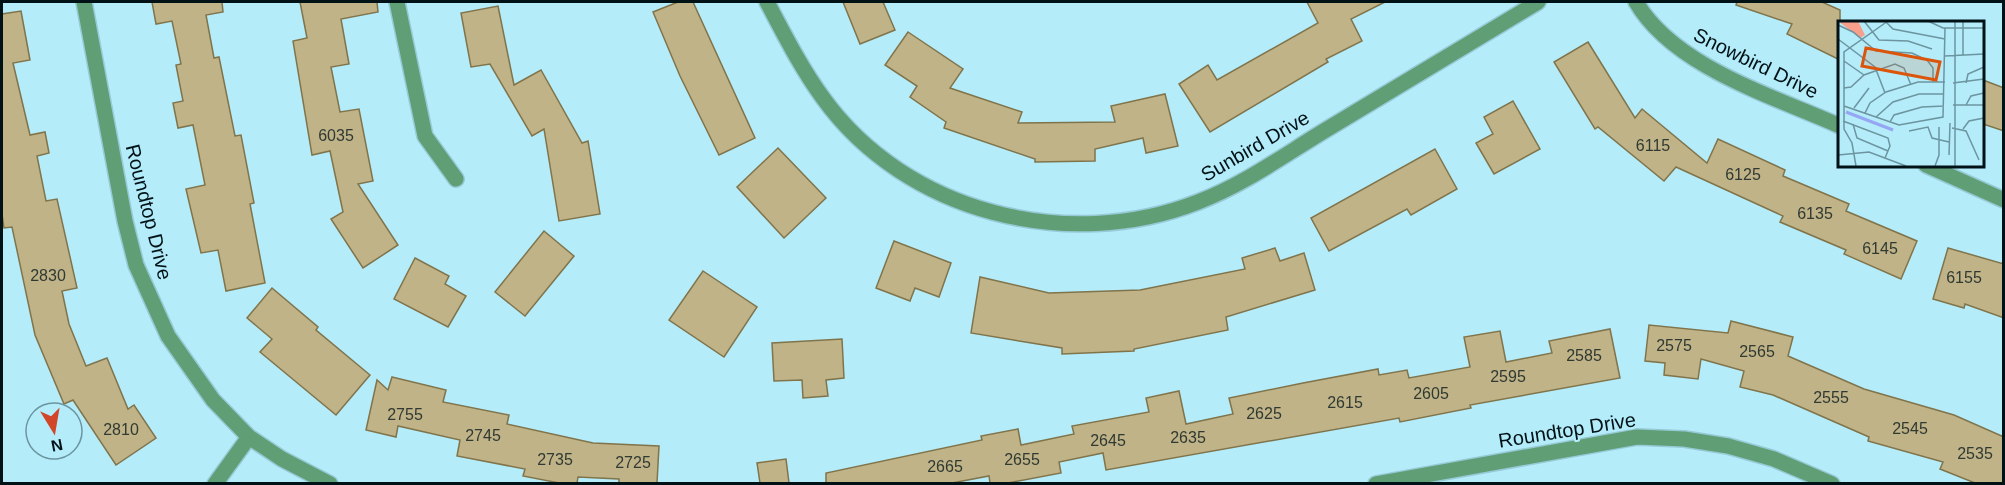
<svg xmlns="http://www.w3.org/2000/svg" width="2005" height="485" font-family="Helvetica,sans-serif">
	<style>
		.building { fill: #c0b388; stroke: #80744b; stroke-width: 1.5 }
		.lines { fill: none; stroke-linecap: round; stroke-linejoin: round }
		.minor-casing { stroke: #97c9d6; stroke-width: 18 }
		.minor { stroke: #609f75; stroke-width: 15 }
		.labels { text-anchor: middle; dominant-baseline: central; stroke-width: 4.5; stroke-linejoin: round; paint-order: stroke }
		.number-label { font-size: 16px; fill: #303a32 }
		.street-label { font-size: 20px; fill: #001216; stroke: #b4ecfa }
		.inset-river { fill: none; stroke: #94a6f4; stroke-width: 3 }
		.inset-road { fill: none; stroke: #6c959f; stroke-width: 1.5 }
		.view { fill: #dc550c; fill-opacity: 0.15; stroke: #dc550c; stroke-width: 3 }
		.inset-edge { fill: none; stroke: #001216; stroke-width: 3 }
	</style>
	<rect width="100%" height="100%" fill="#b4ecfa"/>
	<g class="building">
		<polygon points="152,2 222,2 223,12 206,15 214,58 219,57 235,136 241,135 254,203 250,204 265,283 226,291 218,250 201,253 186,189 205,185 193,125 178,128 173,103 183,101 176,65 181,64 172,21 156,24"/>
		<polygon points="300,2 377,2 378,12 341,19 349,64 331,67 340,112 359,109 373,181 358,184 398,245 363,268 331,219 343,212 330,151 312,155 293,41 307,38"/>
		<polygon points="678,2 693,2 755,138 719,155 680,76 653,12"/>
		<polygon points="843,2 883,2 895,30 860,44"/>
		<polygon points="1307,2 1385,2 1351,19 1362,41 1326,59 1328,62 1210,132 1179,84 1208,65 1217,80 1318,23"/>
		<polygon points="1737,2 1822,2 1840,10 1840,60 1787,34 1792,24 1736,5"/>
		<polygon points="498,6 514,85 541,70 582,143 588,141 600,214 559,221 544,129 532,136 490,64 471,67 461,13"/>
		<polygon points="21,11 30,60 13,63 30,135 45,132 49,153 37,156 46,201 57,199 77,288 62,291 69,324 86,366 107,358 128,409 134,405 156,438 116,465 73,400 64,404 35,335 12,227 4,228 2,214 2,14"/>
		<polygon points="908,32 963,69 950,88 1022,112 1018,123 1115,122 1111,106 1165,94 1178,146 1146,153 1143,138 1095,149 1095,161 1035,162 1035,159 944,128 946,122 910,97 917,86 885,65"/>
		<polygon points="1588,42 1635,118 1642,109 1707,163 1718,139 1785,170 1783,176 1849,204 1846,211 1917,241 1901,279 1844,254 1846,250 1780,222 1783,216 1676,167 1664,181 1598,127 1595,129 1554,62"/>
		<polygon points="1983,80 2004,88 2004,131 1983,124"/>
		<polygon points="1513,101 1540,149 1494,174 1476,143 1493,134 1484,117"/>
		<polygon points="778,148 826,198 784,238 737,187"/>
		<polygon points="1435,149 1457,189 1411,215 1407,209 1329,251 1311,218"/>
		<polygon points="544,231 574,256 525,316 495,292"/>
		<polygon points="894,241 951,263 939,297 915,288 910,301 876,288"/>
		<polygon points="1275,248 1280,261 1304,253 1315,290 1226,317 1228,330 1134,349 1134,351 1062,354 1062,348 971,333 980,277 1049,293 1140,290 1245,269 1242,258"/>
		<polygon points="1948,248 2004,264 2004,318 1965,304 1964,308 1933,299"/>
		<polygon points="415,258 449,276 445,284 466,296 448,327 394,299"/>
		<polygon points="703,271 757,307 724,357 669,320"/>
		<polygon points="272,288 318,327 316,330 370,375 336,415 260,352 272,339 247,318"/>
		<polygon points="1731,321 1793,337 1788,356 1864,389 1954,415 2004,437 2004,483 1975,483 1940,469 1943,462 1868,441 1869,437 1773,395 1740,387 1744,371 1701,359 1698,379 1664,375 1665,363 1645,361 1649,325 1728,333"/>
		<polygon points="1610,329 1620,378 1470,405 1471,408 1400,422 1399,418 1106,470 1103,453 1059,462 1061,473 1008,483 990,483 989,476 952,483 826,483 826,473 982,440 981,436 1018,429 1021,445 1074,434 1072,426 1149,412 1146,398 1179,391 1186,424 1233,414 1229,398 1303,383 1378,369 1379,375 1407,370 1409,378 1470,367 1464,337 1500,331 1506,362 1552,353 1549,341"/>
		<polygon points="842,339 844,378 826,380 828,396 803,398 802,380 774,381 772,343"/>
		<polygon points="392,377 446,390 443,402 509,415 507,424 593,443 659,446 657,483 619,483 619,479 578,477 577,483 559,483 523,476 525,469 457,456 460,440 398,426 396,437 366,430 377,380 388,390"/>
		<polygon points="786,459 789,483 760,483 757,463"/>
	</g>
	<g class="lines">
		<g class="minor-casing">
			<g id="minor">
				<polyline points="84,2 125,221 136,265 168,336 213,400 249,437 282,459 330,484"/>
				<polyline points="397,2 425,136 456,179"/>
				<path d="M 767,2 C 784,34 801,68 823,98 C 906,213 1068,253 1198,202 C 1243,185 1283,156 1324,131 C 1395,88 1467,45 1538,2"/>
				<path d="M 1636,2 C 1674,67 1773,96 1840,126"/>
				<polyline points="1926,165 2004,200"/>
				<polyline points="215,484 249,437"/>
				<polyline points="1376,484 1637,437 1684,439 1728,446 1774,459 1832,484"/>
			</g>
		</g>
		<use href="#minor" class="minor"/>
	</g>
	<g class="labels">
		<g class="number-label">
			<text x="336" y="135">6035</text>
			<text x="1653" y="145">6115</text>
			<text x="1743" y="174">6125</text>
			<text x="1815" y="213">6135</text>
			<text x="1880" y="248">6145</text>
			<text x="48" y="275">2830</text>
			<text x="1964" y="277">6155</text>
			<text x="1674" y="345">2575</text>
			<text x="1757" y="351">2565</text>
			<text x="1584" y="355">2585</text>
			<text x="1508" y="376">2595</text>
			<text x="1431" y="393">2605</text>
			<text x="1831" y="397">2555</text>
			<text x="1345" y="402">2615</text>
			<text x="1264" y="413">2625</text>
			<text x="405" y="414">2755</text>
			<text x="1910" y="428">2545</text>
			<text x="121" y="429">2810</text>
			<text x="483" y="435">2745</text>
			<text x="1188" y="437">2635</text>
			<text x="1108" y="440">2645</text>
			<text x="1975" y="453">2535</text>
			<text x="555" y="459">2735</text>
			<text x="1022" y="459">2655</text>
			<text x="633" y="462">2725</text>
			<text x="945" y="466">2665</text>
		</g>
		<g class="street-label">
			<text transform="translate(1756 63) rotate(26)">Snowbird Drive</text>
			<text transform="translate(1255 146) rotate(-30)">Sunbird Drive</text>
			<text transform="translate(149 212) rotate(76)">Roundtop Drive</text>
			<text transform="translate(1567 430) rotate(-9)">Roundtop Drive</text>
		</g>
	</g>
	<g transform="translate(1838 21)">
		<rect width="146" height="146" fill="#b4ecfa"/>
		<path d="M 0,0 L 20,0 L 27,14 L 22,17 Z" fill="#f79f8b"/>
		<path class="inset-river" d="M 8,91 L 55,109"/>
		<path class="inset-road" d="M 26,0 L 41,19 L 70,20 L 94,28M 47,0 L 55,8 L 107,18M 90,0 L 105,7 L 146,7M 0,4 L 15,11 L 38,30 L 74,32 L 89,39 L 95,47 L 95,61M 0,18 L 37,46 L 47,72M 107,35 L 146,33M 125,35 L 125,0M 6,40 L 26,54M 115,62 L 146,58M 128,62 L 130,53 L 146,46M 6,67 L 13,66 L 26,54 L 57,43 L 66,47 L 73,64M 115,84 L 146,84M 128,84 L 133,75 L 146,72M 6,85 L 61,104 L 105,96 L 107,7M 16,87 L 31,67M 27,92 L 32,82 L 48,71 L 80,61 L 107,61M 38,96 L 55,81 L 81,73 L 106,73M 5,100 L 50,117 L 52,125 L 47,137M 52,101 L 56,94 L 84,86 L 106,85M 15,103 L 19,117 L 50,130M 114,107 L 128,110 L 141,139M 125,108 L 131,100 L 146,97M 71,110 L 90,106 L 94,117 L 111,121M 0,134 L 31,131 L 68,145M 111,134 L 112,102M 18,145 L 14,122 L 6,108 L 6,31 L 50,0M 97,145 L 101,134 L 101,106M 117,145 L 117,0"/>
		<path class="view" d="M 28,27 L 102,41 L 98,59 L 24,45 Z"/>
		<rect width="146" height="146" class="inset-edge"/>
	</g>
	<rect width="2005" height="485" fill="none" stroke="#001216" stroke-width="6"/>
	<g transform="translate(54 431) rotate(169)"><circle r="28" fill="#b4ecfa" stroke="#6c959f" stroke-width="1.5"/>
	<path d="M0-4.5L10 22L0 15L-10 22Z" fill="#d14629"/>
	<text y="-9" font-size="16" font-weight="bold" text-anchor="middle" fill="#001216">N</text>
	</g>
</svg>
